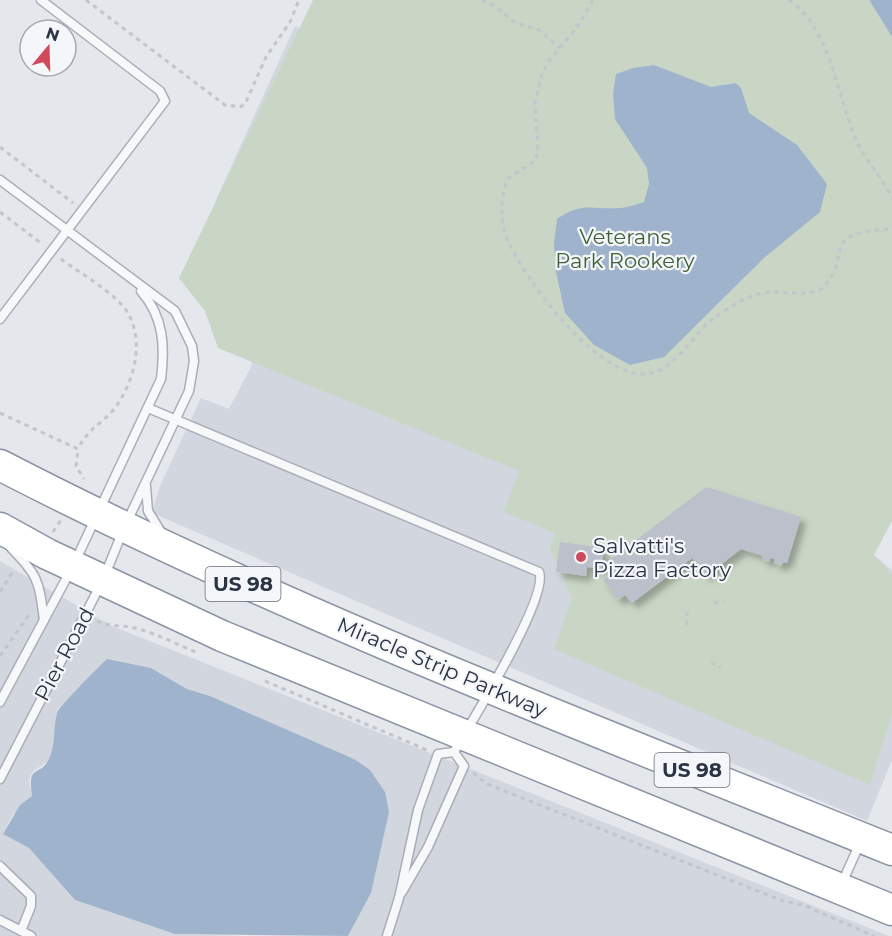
<svg xmlns="http://www.w3.org/2000/svg" width="892" height="936" font-family="Montserrat,sans-serif">
	<style>
		.built { fill: #d2d6de }
		.green { fill: #c9d6c5 }
		.water { fill: #9fb4cc }
		.building { fill: #bbc0ca; filter: url(#shadow) }
		.lines { fill: none; stroke-linecap: round; stroke-linejoin: round }
		.lane-casing { stroke: #a9aeb7; stroke-width: 11 }
		.highway-casing { stroke: #8b94a3; stroke-width: 33 }
		.path { stroke: #c2c5cb; stroke-width: 3; stroke-dasharray: 4.5 4.5; stroke-linecap: butt }
		.lane { stroke: #f7f8fa; stroke-width: 8 }
		.highway { stroke: #fff; stroke-width: 30 }
		.poi-dot { fill: #d1495b; stroke: #f4f6f9; stroke-width: 2 }
		.labels { text-anchor: middle; dominant-baseline: central; stroke-width: 4.5; stroke-linejoin: round; paint-order: stroke }
		.shield { fill: #f4f6f9; stroke: #676e7b; stroke-width: 1.5 }
		.shield-label { font-size: 20px; font-weight: bold; fill: #2b3445 }
		.park-label { font-size: 21px; fill: #3f6138; stroke: #f4f6f9 }
		.poi-label { font-size: 21px; fill: #2b3445; stroke: #f4f6f9; text-anchor: start }
		.street-label { font-size: 21px; fill: #2b3445; stroke: #f4f6f9 }
	</style>
	<defs>
		<filter id="shadow"><feDropShadow dx="5.5" dy="5.5" stdDeviation="3" flood-color="#0004"/></filter>
	</defs>
	<rect width="100%" height="100%" fill="#e4e7ec"/>
	<g class="built">
		<polygon points="295,26 506,133 874,555 892,570 892,760 867,821 152,513 160,486 201,398 229,409 251,367 279,241 215,202"/>
		<polygon points="0,561 112,626 889,936 348,936 371,893 354,759 210,696 187,689 151,668 72,697 57,710 55,738 49,761 33,771 29,780 32,796 12,816 3,834 29,848 75,900 175,934 240,936 0,936"/>
	</g>
	<polygon class="green" points="313,0 869,0 892,37 892,521 874,555 892,575 892,713 870,785 554,649 572,598 550,549 555,533 504,512 519,471 218,348 205,311 179,278"/>
	<g class="water">
		<polygon points="869,0 892,0 892,37"/>
		<path d="M 654,65 L 711,87 L 736,83 L 741,88 L 749,113 L 797,145 L 827,184 L 820,212 L 764,258 L 664,357 L 630,365 L 594,345 L 565,313 L 556,272 L 554,243 L 557,219 C 582,201 594,210 621,208 C 629,207 637,204 644,202 L 649,184 L 647,168 L 615,119 L 613,94 L 616,74 L 633,68 Z"/>
		<path d="M 107,659 L 151,668 L 187,689 L 210,696 L 354,759 L 370,770 L 385,792 L 389,812 L 371,893 L 348,936 L 175,934 L 75,900 L 29,848 L 3,834 L 20,805 L 32,796 C 27,762 40,778 49,759 C 56,744 53,728 57,713 C 58,707 99,667 107,659 Z"/>
	</g>
	<g class="building">
		<polygon points="706,487 801,517 787,563 783,562 781,566 774,563 775,559 770,558 769,562 762,560 763,556 741,549 706,576 692,558 632,603 625,595 618,600 603,580 610,575 603,565"/>
		<polygon points="560,542 604,548 601,569 587,567 586,576 556,572"/>
	</g>
	<g class="lines">
		<g class="lane-casing">
			<g id="lane">
				<polyline points="0,180 175,311 192,346 194,361 189,391 124,528 103,580 0,779"/>
				<polyline points="0,319 165,101 160,91 41,0"/>
				<path d="M 148,408 L 539,572 C 550,596 469,726 454,752"/>
				<polyline points="146,486 148,511 161,532"/>
				<path d="M 11,548 C 39,576 39,582 44,620"/>
				<path d="M 0,702 L 73,566 L 161,379 C 165,347 164,317 141,291"/>
				<polyline points="0,866 31,896 31,906 21,931"/>
				<polyline points="842,883 860,843"/>
				<polyline points="402,892 428,847 464,766 454,752"/>
				<polyline points="0,920 31,936"/>
				<polyline points="387,936 399,898 418,810 438,754 454,752"/>
			</g>
		</g>
		<g class="highway-casing">
			<g id="highway">
				<path d="M 0,465 C 288,614 592,729 892,850"/>
				<polyline points="0,528 47,554 222,636 892,910"/>
			</g>
		</g>
		<g class="path">
			<polyline points="86,0 225,105 240,107 245,104 266,57 290,22 299,0"/>
			<polyline points="482,0 495,6 514,22 539,30 560,48"/>
			<path d="M 593,0 L 578,26 L 548,62 L 542,74 L 535,103 L 538,153 L 533,162 L 507,179 C 501,199 499,221 508,241 C 527,282 591,368 639,374 C 673,377 690,336 713,319 C 729,307 750,293 771,292 C 789,292 802,296 820,290 C 858,254 813,235 889,229 L 892,226"/>
			<path d="M 789,0 C 832,30 836,95 856,139 C 865,160 882,177 892,198"/>
			<polyline points="0,147 73,203"/>
			<polyline points="0,212 42,244"/>
			<path d="M 61,259 C 80,273 113,292 126,310 C 145,339 135,379 117,405 C 104,424 89,426 78,449"/>
			<polyline points="0,413 78,449 76,466 84,479"/>
			<polyline points="53,532 61,520"/>
			<polyline points="0,592 12,573 15,572"/>
			<polyline points="714,603 724,601"/>
			<path d="M 97,621 C 110,627 125,625 139,629 C 159,635 179,645 198,653"/>
			<polyline points="687,625 687,610"/>
			<polyline points="0,656 30,613"/>
			<polyline points="711,663 721,667"/>
			<polyline points="265,681 427,750"/>
			<polyline points="473,773 487,784 783,901 803,905 874,936"/>
		</g>
		<use href="#lane" class="lane"/>
		<use href="#highway" class="highway"/>
	</g>
	<circle class="poi-dot" cx="581" cy="557" r="6"/>
	<g class="labels">
		<g class="shield">
			<rect x="205.5" y="567" width="75" height="34" rx="4.5"/>
			<rect x="654.5" y="753" width="75" height="34" rx="4.5"/>
		</g>
		<g class="shield-label">
			<text x="243" y="584">US 98</text>
			<text x="692" y="770">US 98</text>
		</g>
		<g class="park-label">
			<text x="625" y="236">Veterans<tspan x="625" dy="24">Park Rookery</tspan></text>
		</g>
		<g class="poi-label">
			<text x="593" y="545">Salvatti's<tspan x="593" dy="24">Pizza Factory</tspan></text>
		</g>
		<g class="street-label">
			<text transform="translate(64 654) rotate(-62)">Pier Road</text>
			<text transform="translate(442 667) rotate(23)">Miracle Strip Parkway</text>
		</g>
	</g>
	<g transform="translate(48 48) rotate(19)"><circle r="28" fill="#f4f6f9" stroke="#a4a8b1" stroke-width="1.5"/>
	<path d="M0-4.5L10 22L0 15L-10 22Z" fill="#d1495b"/>
	<text y="-9" font-size="16" font-weight="bold" text-anchor="middle" fill="#2b3445">N</text>
	</g>
</svg>
